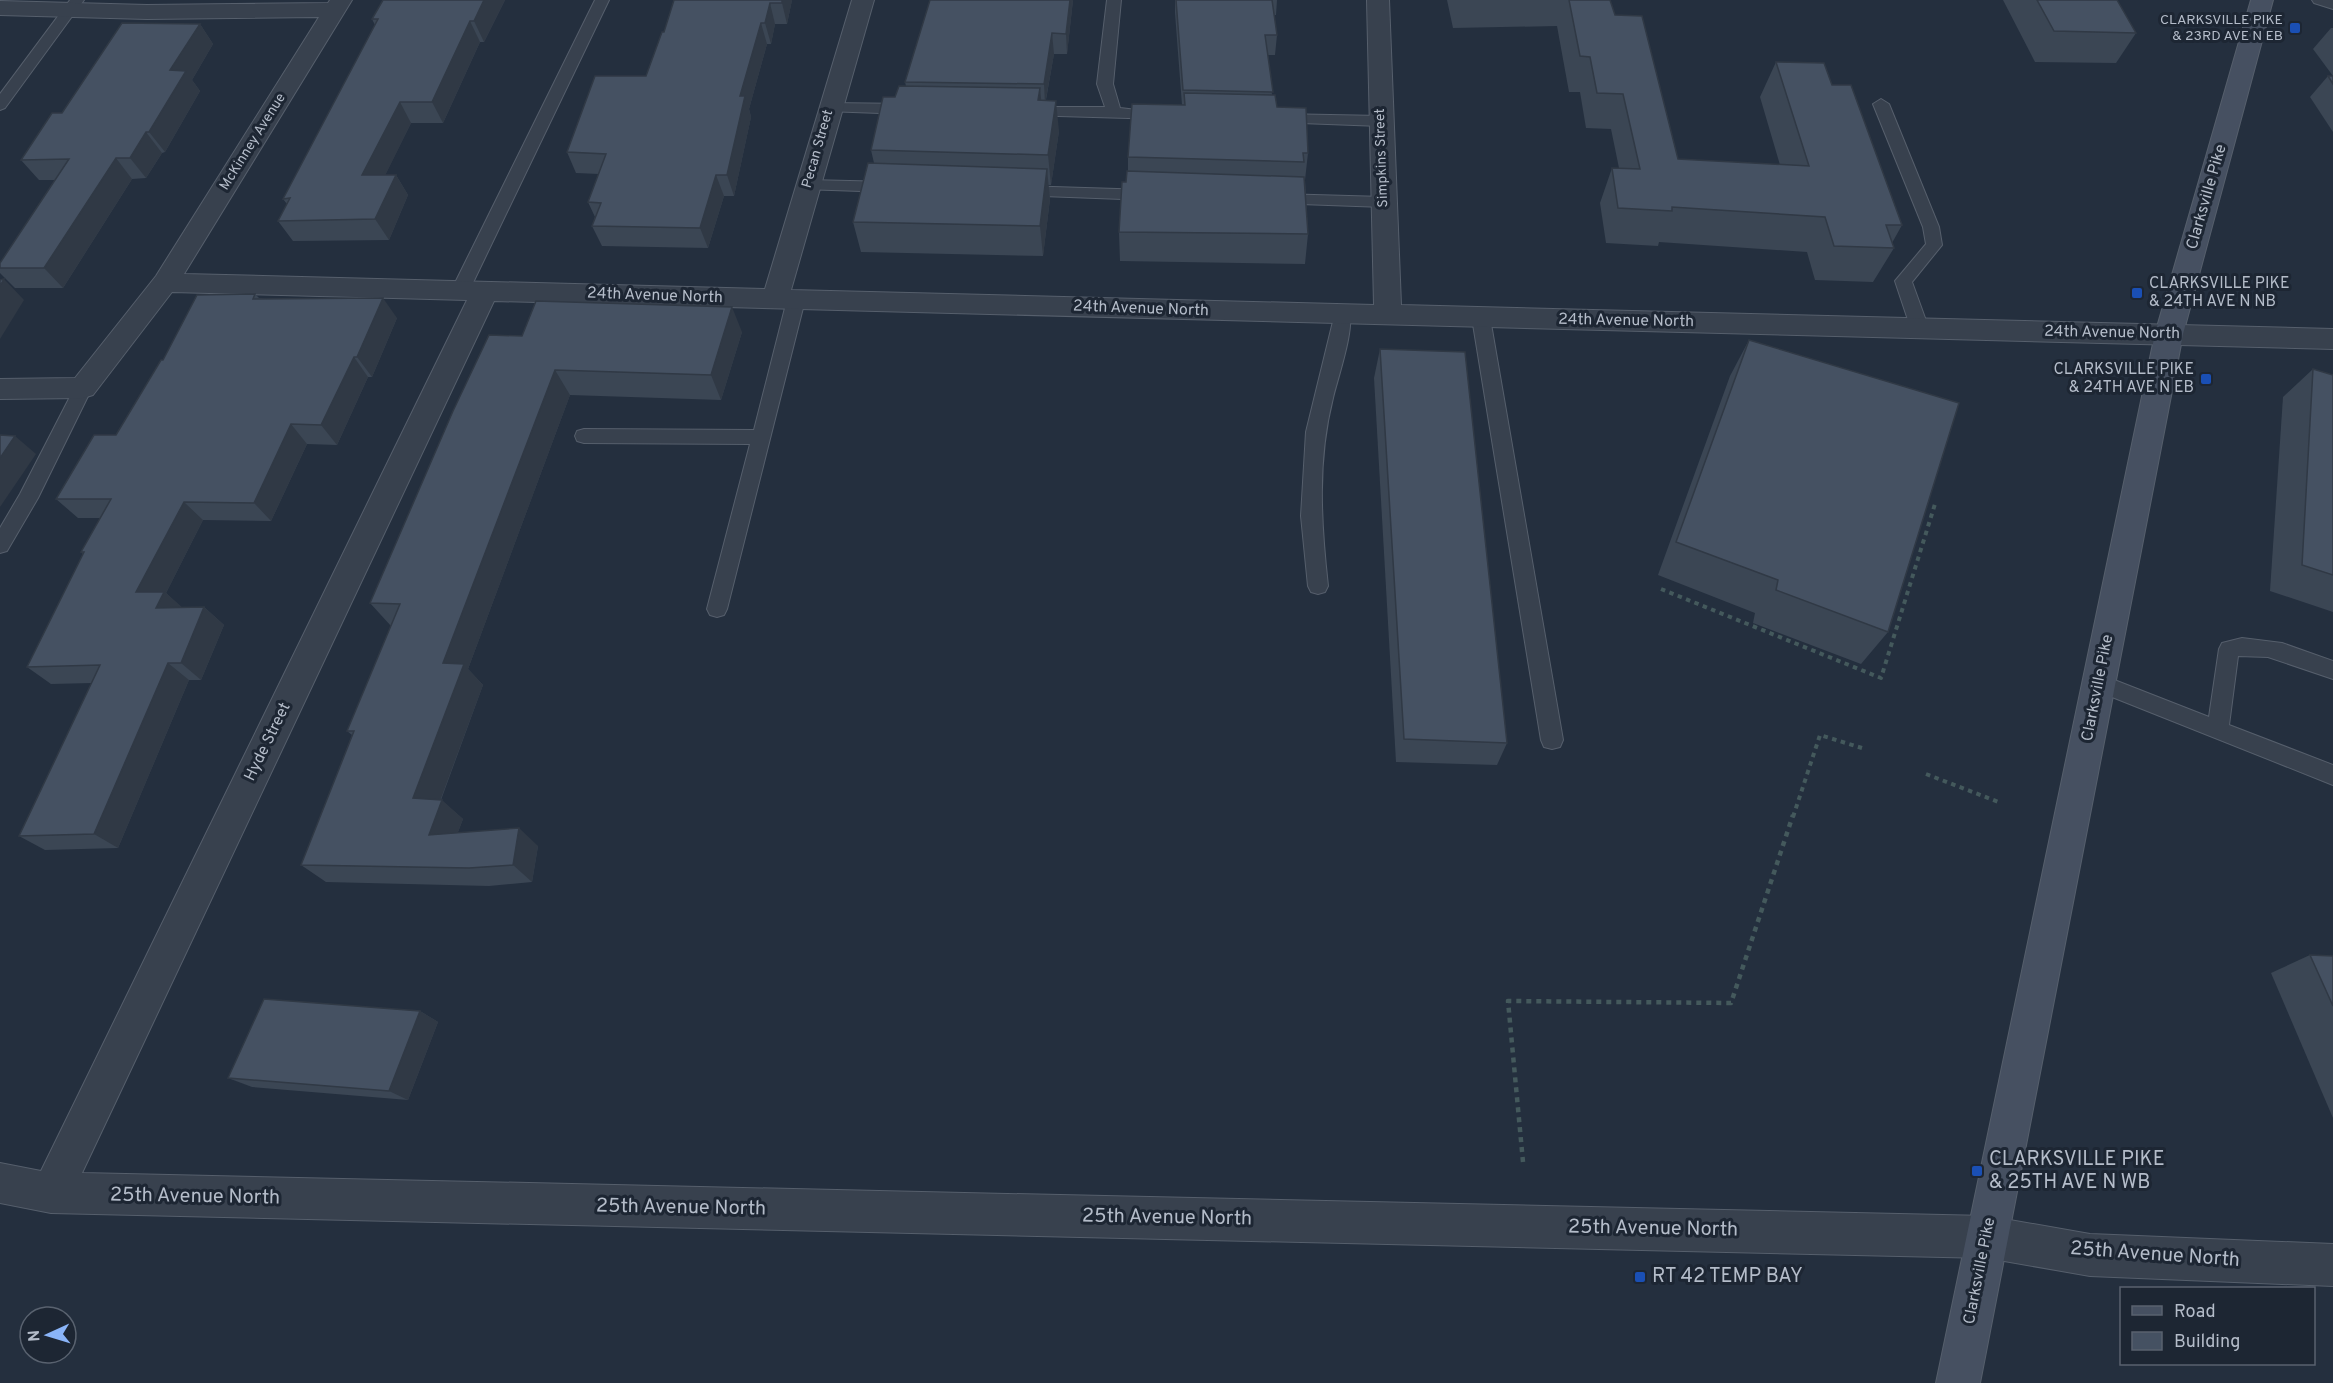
<svg xmlns="http://www.w3.org/2000/svg" width="2333" height="1383" font-family="Overpass,sans-serif">
	<style>
		.lines { fill: none; stroke-linecap: round; stroke-linejoin: round }
		.service-casing { stroke: #565f6c; stroke-width: 2 }
		.minor-casing { stroke: #565f6c; stroke-width: 2 }
		.secondary-casing { stroke: #565f6c; stroke-width: 2 }
		.path-far1 { stroke: #44595c; stroke-width: 4; stroke-dasharray: 4.5 4.5; stroke-linecap: butt }
		.path { stroke: #44595c; stroke-width: 4.5; stroke-dasharray: 5 5; stroke-linecap: butt }
		.service { fill: #38414e; fill-rule: evenodd }
		.minor { fill: #38414e; fill-rule: evenodd }
		.secondary { fill: #465061; fill-rule: evenodd }
		.wall { fill: #3b4654 }
		.shaded-wall { fill: #303945 }
		.building { fill: #455162; stroke: #303945; stroke-width: 1.5 }
		.transit-dot { fill: #1a4fb4; stroke: #1d2633; stroke-width: 2 }
		.labels { text-anchor: middle; dominant-baseline: central; stroke-width: 6; stroke-linejoin: round; paint-order: stroke }
		.far-poi-label { font-size: 14px; fill: #b4bcc9; stroke: #1d2633; text-anchor: end }
		.far-street-label { font-size: 14px; fill: #b4bcc9; stroke: #1d2633 }
		.street-label { font-size: 16px; fill: #b4bcc9; stroke: #1d2633 }
		.poi-label { font-size: 16px; fill: #b4bcc9; stroke: #1d2633; text-anchor: start }
		.near-poi-label { font-size: 20px; fill: #b4bcc9; stroke: #1d2633; text-anchor: start }
		.near-street-label { font-size: 20px; fill: #b4bcc9; stroke: #1d2633 }
	</style>
	<rect width="100%" height="100%" fill="#242f3e"/>
	<g class="lines">
		<g class="service-casing">
			<g id="service">
				<polygon points="70,0 84,0 5,108 0,110 0,94"/>
				<polygon points="595,0 609,0 469,291 466,295 454,295 451,291"/>
				<polygon points="1107,0 1121,0 1113,84 1120,108 1163,113 1166,116 1163,119 1024,115 1021,112 1029,107 1105,107 1097,84"/>
				<polygon points="2312,0 2333,0 2333,9 2314,3"/>
				<polygon points="1881,99 1889,104 1939,227 1942,245 1912,282 1929,329 1926,333 1920,335 1914,333 1911,329 1895,281 1926,244 1923,227 1873,104"/>
				<polygon points="830,103 908,104 916,109 908,114 825,111 822,108"/>
				<polygon points="1279,114 1381,116 1389,121 1381,126 1274,122 1271,119"/>
				<polygon points="808,180 891,182 897,183 899,187 897,191 891,192 802,189 800,185 802,181"/>
				<polygon points="1021,186 1149,190 1155,191 1157,195 1155,199 1149,200 1015,195 1013,191 1015,187"/>
				<polygon points="1279,194 1384,197 1390,198 1392,202 1390,206 1384,207 1273,203 1271,199 1273,195"/>
				<polygon points="796,294 802,296 805,300 727,609 724,615 717,617 710,615 707,609 750,444 584,443 577,441 575,436 577,431 584,429 754,430 787,300 790,296"/>
				<path d="M 1342,307 L 1348,309 C 1357,323 1337,380 1333,398 C 1317,461 1321,523 1328,586 L 1325,592 L 1318,594 L 1311,592 L 1308,586 L 1301,516 L 1306,432 L 1336,309 Z"/>
				<polygon points="1481,312 1487,314 1490,318 1563,740 1560,747 1552,749 1544,747 1541,740 1472,318 1475,314"/>
				<polygon points="83,381 89,383 92,388 38,498 7,551 0,553 0,528 20,494 77,383"/>
				<polygon points="2242,638 2282,643 2333,661 2333,679 2268,657 2238,656 2229,725 2333,765 2333,785 2092,689 2089,683 2092,677 2099,674 2209,717 2219,649 2222,643"/>
			</g>
		</g>
		<g class="minor-casing">
			<polygon id="minor" points="330,0 352,0 184,274 765,289 852,0 874,0 791,290 1374,305 1367,0 1389,0 1401,305 2333,329 2333,349 494,301 82,1173 1987,1216 2090,1234 2333,1244 2333,1286 2090,1276 1987,1258 51,1213 0,1203 0,1163 41,1171 467,300 172,292 93,395 83,398 0,399 0,379 75,378 156,276 319,17 147,19 0,15 0,1 147,5 328,3"/>
		</g>
		<g class="secondary-casing">
			<polygon id="secondary" points="2251,0 2273,0 2183,334 1980,1383 1936,1383 2155,334"/>
		</g>
		<g class="path-far1">
			<polyline points="1661,589 1881,678 1935,504"/>
			<polyline points="1926,774 2001,803"/>
			<polyline points="1793,817 1820,735 1862,748"/>
		</g>
		<polyline class="path" points="1523,1162 1508,1001 1731,1003 1793,815"/>
		<use href="#service" class="service"/>
		<use href="#minor" class="minor"/>
		<use href="#secondary" class="secondary"/>
	</g>
	<g class="wall">
		<polygon points="383,0 505,0 484,42 480,42 443,123 411,123 385,175 396,175 408,195 389,240 293,241 278,221 287,204 283,199 375,25 372,19"/>
		<polygon points="674,0 792,0 787,24 775,24 771,44 767,44 749,109 751,117 734,196 724,196 708,248 602,246 592,226 595,217 588,202 599,174 576,173 567,152 646,76 664,32"/>
		<polygon points="1073,0 1067,54 1054,54 1046,100 1059,131 1051,185 1048,185 1050,199 1043,256 861,252 853,222 874,163 871,150 895,97 906,86 905,82"/>
		<polygon points="1175,0 1277,0 1276,15 1274,15 1277,35 1275,55 1268,55 1272,95 1277,107 1308,153 1305,180 1308,234 1305,264 1120,261 1119,232 1128,171 1128,157 1182,105 1175,13"/>
		<polygon points="1447,0 1610,0 1615,15 1678,159 1780,165 1760,97 1776,62 1832,85 1902,225 1892,243 1894,248 1873,282 1815,280 1807,252 1659,242 1658,246 1606,243 1600,203 1612,168 1619,168 1611,129 1586,128 1580,92 1569,92 1557,26 1453,28"/>
		<polygon points="2003,0 2117,0 2136,33 2116,63 2035,62"/>
		<polygon points="200,24 213,44 192,80 200,91 165,152 162,153 146,178 132,179 63,288 15,288 0,273 0,263 55,180 39,180 21,160 62,113"/>
		<polygon points="2331,28 2333,28 2333,76 2313,49"/>
		<polygon points="2328,76 2333,76 2333,132 2310,97"/>
		<polygon points="255,294 259,298 397,318 372,377 368,377 337,445 307,444 271,521 203,520 166,593 182,608 204,607 224,625 201,680 189,680 118,848 45,850 19,836 92,683 51,684 27,667 83,554 81,552 101,518 78,518 56,499 116,435 163,360"/>
		<polygon points="742,332 721,400 570,395 468,669 483,685 441,800 463,819 458,832 538,846 532,882 489,886 326,882 301,865 352,735 347,731 391,626 370,603 522,336"/>
		<polygon points="1749,340 1888,632 1861,664 1753,623 1755,613 1658,575 1730,376"/>
		<polygon points="1380,349 1507,743 1497,765 1396,762 1374,378"/>
		<polygon points="2313,369 2333,375 2333,612 2270,591 2283,397"/>
		<polygon points="2310,955 2333,956 2333,1118 2271,973"/>
		<polygon points="420,1011 438,1022 408,1100 252,1087 228,1078"/>
	</g>
	<g class="shaded-wall">
		<polygon points="484,0 505,0 484,42 474,21"/>
		<polygon points="782,0 792,0 787,24 782,3"/>
		<polygon points="1070,0 1073,0 1067,54 1066,34"/>
		<polygon points="770,3 775,24 771,44 765,23"/>
		<polygon points="470,21 480,42 443,123 432,102"/>
		<polygon points="761,23 767,44 749,109 751,117 734,196 727,175 740,96"/>
		<polygon points="200,24 213,44 192,80 200,91 165,152 149,132 170,70"/>
		<polygon points="1052,33 1054,54 1045,104 1044,84"/>
		<polygon points="1040,88 1043,118 1038,100"/>
		<polygon points="1056,101 1059,131 1051,185 1048,155"/>
		<polygon points="400,102 411,123 375,196 362,175"/>
		<polygon points="146,132 162,153 146,178 130,158"/>
		<polygon points="116,158 132,179 63,288 44,268"/>
		<polygon points="1047,169 1050,199 1043,256 1040,226"/>
		<polygon points="396,175 408,195 389,240 375,219"/>
		<polygon points="716,175 724,196 708,248 700,228"/>
		<polygon points="4,279 24,300 0,339 0,286"/>
		<polygon points="383,298 397,318 372,377 357,357"/>
		<polygon points="732,307 742,332 721,400 711,375"/>
		<polygon points="354,357 368,377 337,445 321,425"/>
		<polygon points="555,370 570,395 468,669 483,685 434,817 413,798 443,663"/>
		<polygon points="291,424 307,444 271,521 254,503"/>
		<polygon points="15,436 36,454 0,507 0,458"/>
		<polygon points="184,502 203,520 166,593 184,609 177,626 136,592"/>
		<polygon points="204,607 224,625 201,680 181,663"/>
		<polygon points="168,663 189,680 118,848 94,834"/>
		<polygon points="442,800 463,819 450,853 429,835"/>
		<polygon points="519,828 538,846 532,882 513,865"/>
		<polygon points="420,1011 438,1022 408,1100 389,1091"/>
	</g>
	<g class="building">
		<polygon points="383,0 484,0 474,21 470,21 432,102 400,102 362,175 396,175 375,219 278,221 290,198 283,199 378,19 372,19"/>
		<polygon points="674,0 782,0 782,3 770,3 765,23 761,23 740,96 745,96 727,175 716,175 700,228 592,226 601,203 588,202 606,154 567,152 595,76 646,76 662,32 664,32"/>
		<polygon points="930,0 1070,0 1066,34 1052,33 1044,84 905,82"/>
		<polygon points="1176,0 1272,0 1277,35 1265,35 1273,92 1183,90"/>
		<polygon points="1569,0 1610,0 1615,15 1642,16 1678,159 1809,166 1776,62 1824,63 1832,85 1851,85 1902,225 1886,225 1894,248 1834,246 1825,217 1672,207 1672,211 1618,208 1612,168 1640,169 1623,94 1597,93 1590,57 1580,56"/>
		<polygon points="2037,0 2117,0 2136,33 2054,31"/>
		<polygon points="122,23 200,24 170,70 186,71 149,132 146,132 130,158 116,158 44,268 0,268 0,263 69,159 21,160 52,113 62,113"/>
		<polygon points="2328,76 2333,76 2333,84"/>
		<polygon points="899,86 1040,88 1038,100 1056,101 1048,155 871,150 883,97 895,97"/>
		<polygon points="1184,93 1275,95 1277,107 1306,108 1308,153 1303,153 1304,162 1128,157 1132,104 1185,105"/>
		<polygon points="868,163 1047,169 1040,226 853,222"/>
		<polygon points="1127,171 1304,177 1308,234 1119,232 1122,182 1126,182"/>
		<polygon points="4,279 0,286 0,280"/>
		<polygon points="255,294 253,299 383,298 357,357 354,357 321,425 291,424 254,503 184,502 136,592 164,592 156,608 204,607 181,663 168,663 94,834 19,836 100,665 27,667 84,552 81,552 111,499 56,499 94,435 116,435 161,360 163,360 197,295"/>
		<polygon points="536,301 732,307 711,375 555,370 443,663 464,664 413,798 442,800 429,835 519,828 513,865 469,868 301,865 354,731 347,731 400,604 370,603 453,411 489,335 522,336"/>
		<polygon points="1749,340 1959,403 1888,632 1776,590 1778,580 1676,542"/>
		<polygon points="1380,349 1465,352 1507,743 1404,739"/>
		<polygon points="2313,369 2333,375 2333,575 2302,565"/>
		<polygon points="0,435 15,436 0,458"/>
		<polygon points="2310,955 2333,956 2333,1006"/>
		<polygon points="264,999 420,1011 389,1091 228,1078"/>
	</g>
	<g class="transit-dot">
		<rect x="2289" y="22" width="12" height="12" rx="3"/>
		<rect x="2131" y="287" width="12" height="12" rx="3"/>
		<rect x="2200" y="373" width="12" height="12" rx="3"/>
		<rect x="1971" y="1165" width="12" height="12" rx="3"/>
		<rect x="1634" y="1271" width="12" height="12" rx="3"/>
	</g>
	<g class="labels">
		<g class="far-poi-label">
			<text x="2283" y="20">CLARKSVILLE PIKE<tspan x="2283" dy="16">&amp; 23RD AVE N EB</tspan></text>
		</g>
		<g class="far-street-label">
			<text transform="translate(253 142) rotate(-58)">McKinney Avenue</text>
			<text transform="translate(818 149) rotate(-74)">Pecan Street</text>
			<text transform="translate(1382 158) rotate(-92)">Simpkins Street</text>
		</g>
		<g class="street-label">
			<text transform="translate(2207 197) rotate(-74)">Clarksville Pike</text>
			<text transform="translate(655 296) rotate(2)">24th Avenue North</text>
			<text transform="translate(1141 309) rotate(2)">24th Avenue North</text>
			<text transform="translate(1626 321) rotate(1)">24th Avenue North</text>
			<text transform="translate(2112 333) rotate(1)">24th Avenue North</text>
			<text transform="translate(2098 688) rotate(-79)">Clarksville Pike</text>
			<text transform="translate(268 742) rotate(-64)">Hyde Street</text>
			<text transform="translate(1980 1271) rotate(-79)">Clarksville Pike</text>
		</g>
		<g class="poi-label">
			<text x="2149" y="284">CLARKSVILLE PIKE<tspan x="2149" dy="18">&amp; 24TH AVE N NB</tspan></text>
			<text x="2194" y="370" text-anchor="end">CLARKSVILLE PIKE<tspan x="2194" dy="18">&amp; 24TH AVE N EB</tspan></text>
		</g>
		<g class="near-poi-label">
			<text x="1989" y="1160">CLARKSVILLE PIKE<tspan x="1989" dy="23">&amp; 25TH AVE N WB</tspan></text>
			<text x="1652" y="1277">RT 42 TEMP BAY</text>
		</g>
		<g class="near-street-label">
			<text transform="translate(195 1197) rotate(1)">25th Avenue North</text>
			<text transform="translate(681 1208) rotate(1)">25th Avenue North</text>
			<text transform="translate(1167 1218) rotate(1)">25th Avenue North</text>
			<text transform="translate(1653 1229) rotate(1)">25th Avenue North</text>
			<text transform="translate(2155 1255) rotate(4)">25th Avenue North</text>
		</g>
	</g>
	<rect x="2120" y="1287" width="195" height="78" fill="#1d2633" stroke="#59626f" stroke-width="1.5"/>
	<rect x="2132" y="1306" width="30" height="9" fill="#465061" stroke="#59626f" stroke-width="1.5"/>
	<text x="2174" y="1317" font-size="18" fill="#b4bcc9">Road</text>
	<rect x="2132" y="1332" width="30" height="18" fill="#455162" stroke="#59626f" stroke-width="1.5"/>
	<text x="2174" y="1347" font-size="18" fill="#b4bcc9">Building</text>
	<g transform="translate(48 1335) rotate(266)"><circle r="28" fill="#1d2633" stroke="#59626f" stroke-width="1.5"/>
	<path d="M0-4.5L10 22L0 15L-10 22Z" fill="#8ab4f8"/>
	<text y="-9" font-size="16" font-weight="bold" text-anchor="middle" fill="#b4bcc9">N</text>
	</g>
</svg>
